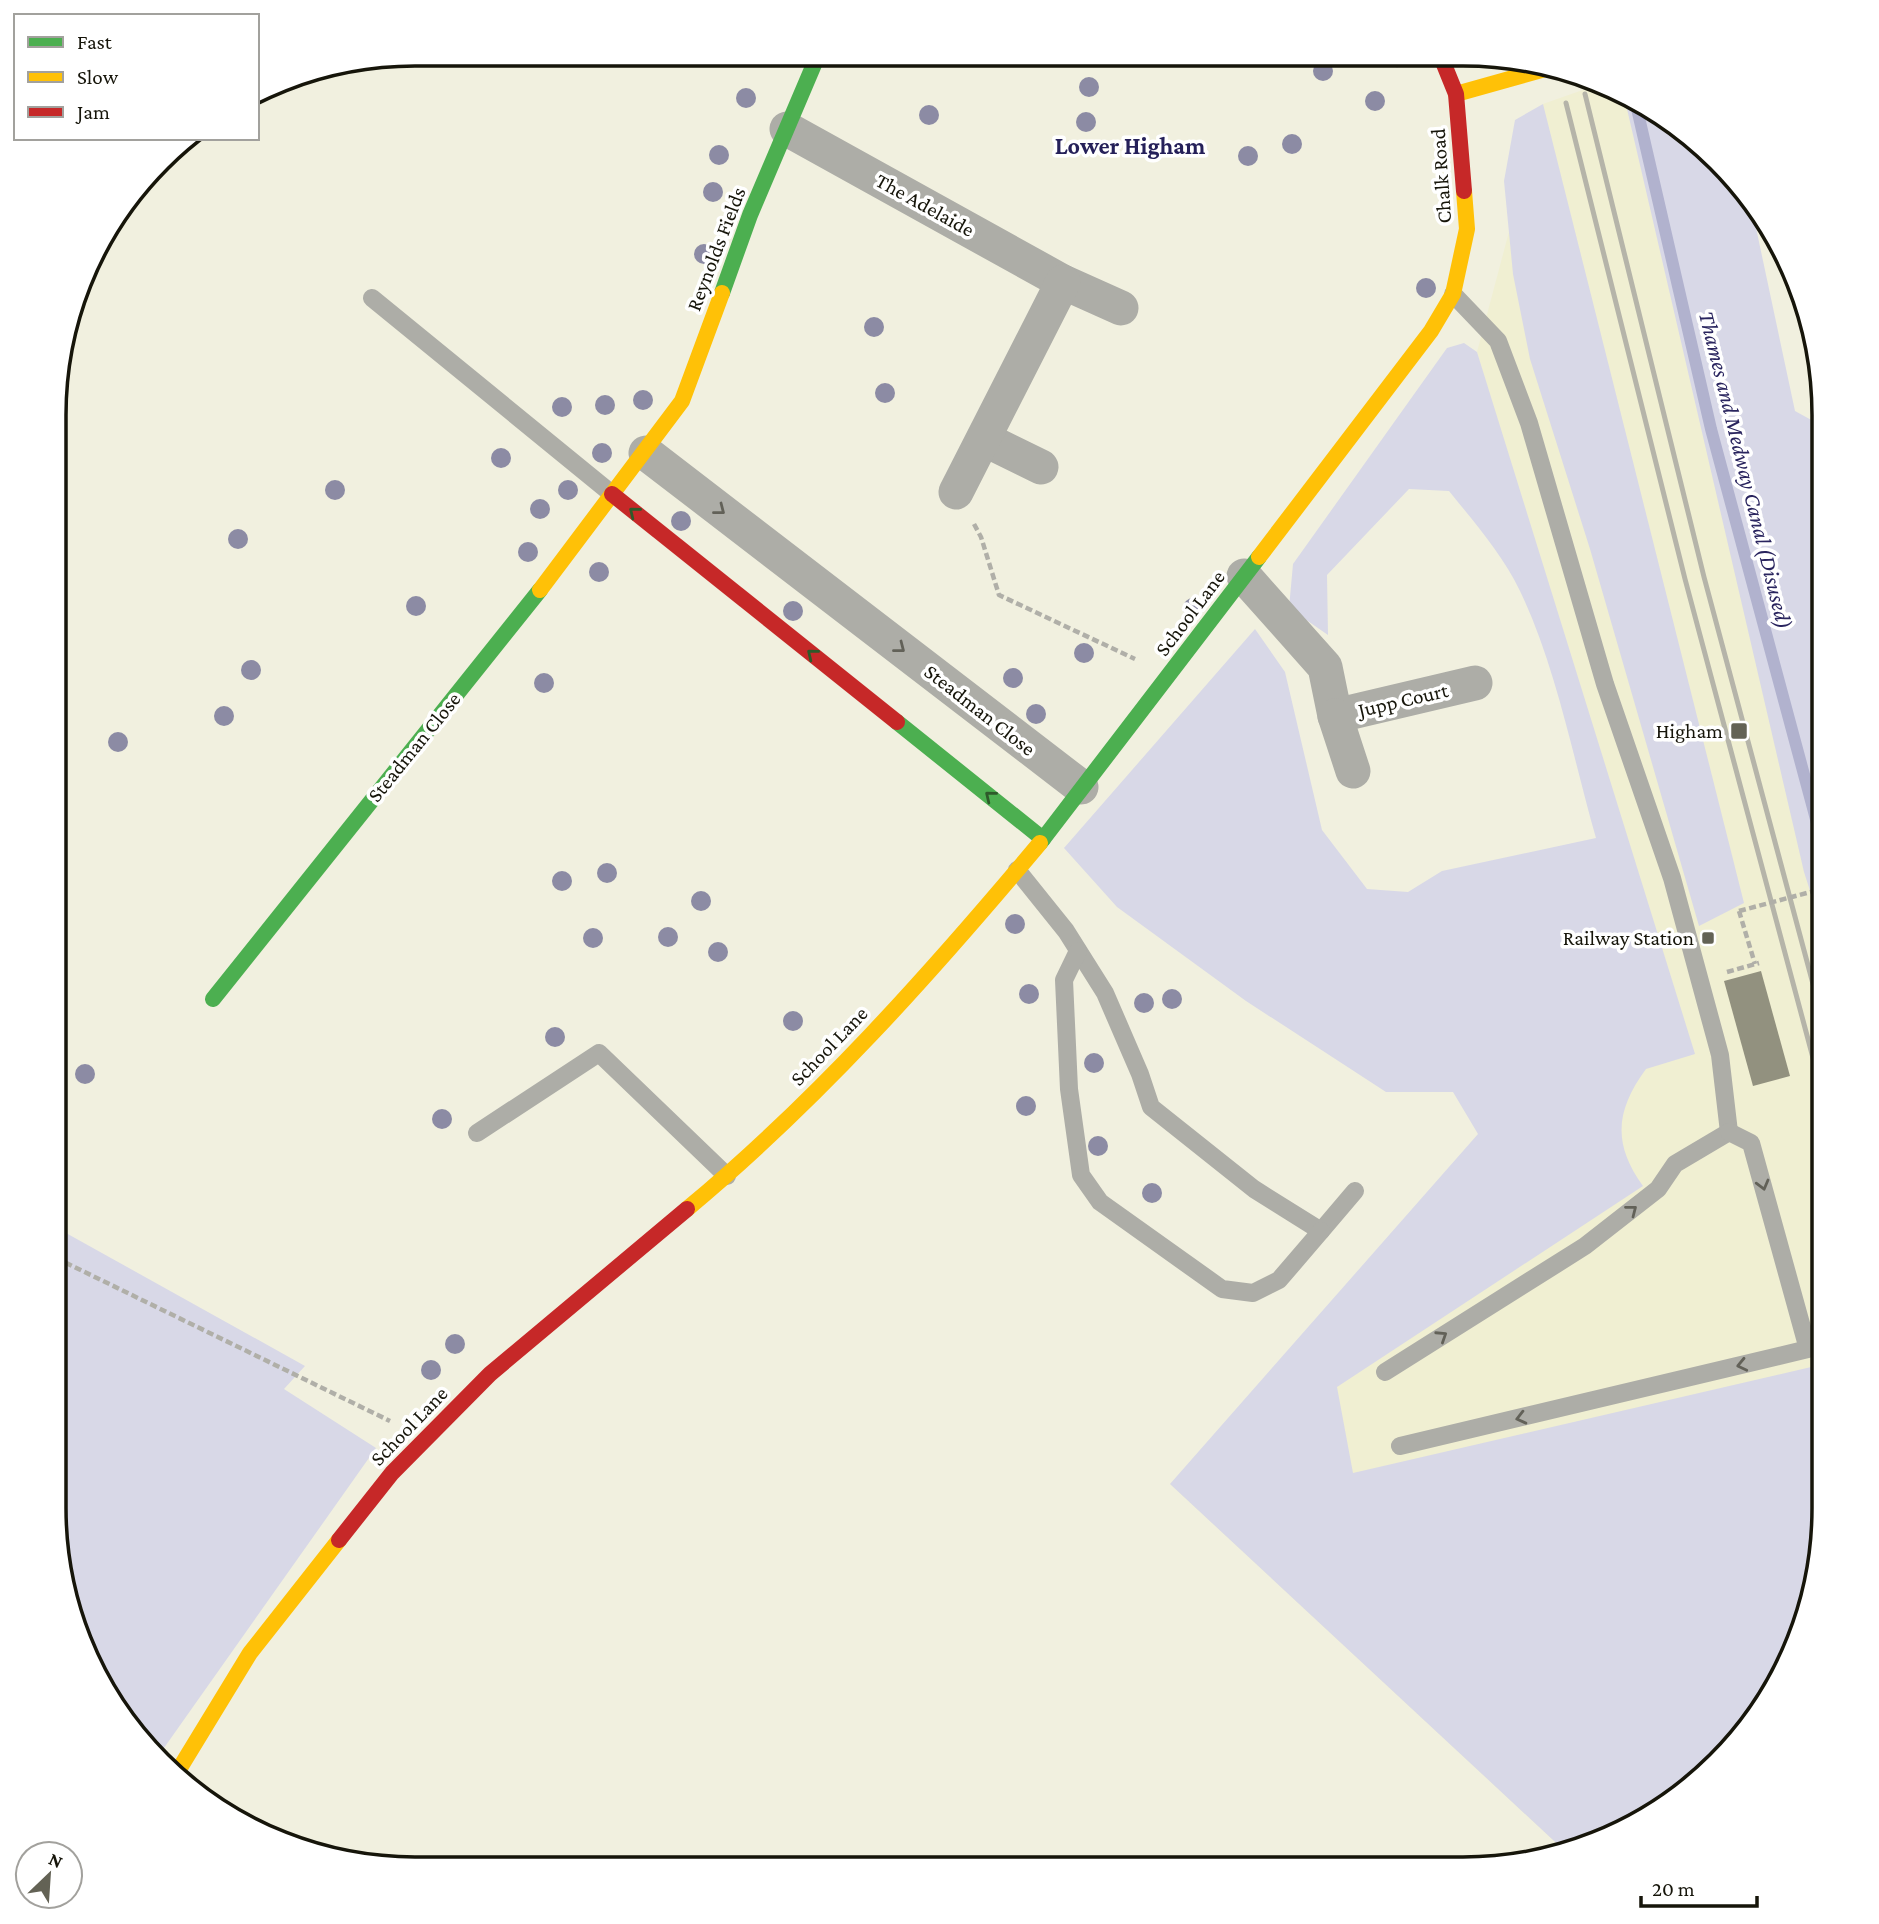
<svg xmlns="http://www.w3.org/2000/svg" width="1879" height="1924" font-family="'Crimson Pro',serif">
	<style>
		.built { fill: #f0efd2 }
		.green { fill: #d8d8e7 }
		.lines { fill: none; stroke-linecap: round; stroke-linejoin: round }
		.stream { stroke: #b1b2ce; stroke-width: 12 }
		.building { fill: #92917f }
		.path { stroke: #b0afa8; stroke-width: 4.5; stroke-dasharray: 7 3.5; stroke-linecap: butt }
		.lane { stroke: #adada7; stroke-width: 18 }
		.street { stroke: #adada7; stroke-width: 35 }
		.fast { stroke: #4caf50; stroke-width: 16 }
		.slow { stroke: #ffc107; stroke-width: 16 }
		.jam { stroke: #c62828; stroke-width: 16 }
		.rail { stroke: #b5b4a9; stroke-width: 5 }
		.path-bridge { stroke: #b0afa8; stroke-width: 4.5; stroke-dasharray: 7 3.5; stroke-linecap: butt }
		.tree { fill: #8c8ba4 }
		.oneway { stroke: #626158 }
		.oneway2 { stroke: #2e5a2a }
		.poi-dot { fill: #636255; stroke: #fff; stroke-width: 2.5 }
		.labels { text-anchor: middle; dominant-baseline: central; stroke-width: 7; stroke-linejoin: round; paint-order: stroke }
		.street-label { font-size: 21px; fill: #16150a; stroke: #fff }
		.poi-label { font-size: 21px; fill: #16150a; stroke: #fff; text-anchor: end }
		.water-label { font-size: 23px; font-style: italic; fill: #29245e; stroke: #fff }
		.quarter-label { font-size: 24px; font-weight: bold; fill: #252059; stroke: #fff }
		.rim { fill: none; stroke: #16150a; stroke-width: 3.5 }
	</style>
	<rect width="100%" height="100%" fill="#f1f0df"/>
	<polygon class="built" points="1594,86 1630,98 1824,500 1824,1532 1812,1602 1777,1689 1683,1795 1567,1853 1170,1484 1669,1025 1477,352 1543,104"/>
	<g class="green">
		<polygon points="1624,96 1644,102 1749,195 1795,411 1824,427 1824,934 1804,872"/>
		<polygon points="1543,104 1744,903 1699,926 1590,549 1530,359 1513,274 1504,181 1515,120"/>
		<path d="M 1464,343 L 1477,352 L 1695,1054 L 1646,1069 C 1616,1110 1612,1143 1643,1186 L 1337,1387 L 1353,1473 L 1824,1364 L 1824,1532 L 1812,1602 L 1777,1689 L 1683,1795 L 1580,1850 L 1567,1853 L 1170,1484 L 1478,1134 L 1453,1092 L 1386,1092 L 1246,1001 L 1117,907 L 1064,848 L 1255,629 L 1285,672 L 1322,830 L 1367,889 L 1408,892 L 1442,871 L 1596,838 C 1573,758 1556,666 1520,591 C 1503,555 1474,522 1449,491 L 1409,489 L 1327,575 L 1328,635 L 1289,608 L 1293,564 L 1447,348 Z"/>
		<polygon points="57,1228 305,1366 284,1389 376,1448 159,1755 129,1728 74,1625 55,1532"/>
	</g>
	<g class="lines">
		<polyline class="stream" points="1635,100 1711,429 1824,849"/>
	</g>
	<polygon class="building" points="1761,971 1790,1076 1753,1086 1724,981"/>
	<g class="lines">
		<g class="path">
			<polyline points="1383,57 1397,65 1397,57"/>
			<polyline points="974,524 981,537 999,595 1135,659"/>
			<polyline points="1818,890 1824,915"/>
			<polyline points="1739,911 1755,964"/>
			<polyline points="1727,972 1759,963"/>
			<polyline points="56,1258 390,1421"/>
		</g>
		<g class="lane">
			<polyline points="1453,294 1498,341 1529,423 1605,684 1672,878 1720,1055 1729,1132"/>
			<polyline points="372,298 612,494"/>
			<polyline points="1017,870 1066,931 1105,993 1140,1074 1151,1107 1254,1189 1321,1231 1355,1191"/>
			<polyline points="1078,951 1064,980 1069,1089 1081,1175 1100,1202 1222,1289 1253,1293 1279,1280 1321,1231"/>
			<polyline points="477,1133 599,1053 727,1176"/>
			<polyline points="1385,1372 1585,1246 1658,1189 1675,1164 1729,1132"/>
			<polyline points="1400,1446 1808,1349 1751,1143 1729,1132"/>
		</g>
		<g class="street">
			<polyline points="787,129 1063,282 1121,308"/>
			<polyline points="984,439 1041,467"/>
			<polyline points="646,453 1081,787"/>
			<polyline points="956,492 1063,282"/>
			<polyline points="1244,576 1325,667 1335,716 1475,683"/>
			<polyline points="1335,716 1353,771"/>
		</g>
		<g class="fast">
			<polyline points="722,293 750,215 818,55"/>
			<polyline points="897,722 1043,839"/>
			<polyline points="1040,843 1259,557"/>
			<polyline points="213,999 540,590"/>
		</g>
		<g class="slow">
			<polyline points="1456,94 1545,69"/>
			<polyline points="1259,557 1431,331 1453,294 1467,229 1464,191"/>
			<polyline points="540,590 682,401 722,293"/>
			<path d="M 687,1209 C 818,1100 931,973 1040,843"/>
			<polyline points="178,1771 250,1653 339,1540"/>
		</g>
		<g class="jam">
			<polyline points="1441,57 1456,94 1464,191"/>
			<polyline points="612,494 897,722"/>
			<polyline points="339,1540 392,1473 490,1374 687,1209"/>
		</g>
		<g class="rail">
			<polyline points="1585,94 1704,577 1824,1025"/>
			<polyline points="1566,103 1685,579 1824,1099"/>
		</g>
		<polyline class="path-bridge" points="1739,911 1818,890"/>
	</g>
	<g class="tree">
		<circle cx="1323" cy="71" r="10"/>
		<circle cx="1089" cy="87" r="10"/>
		<circle cx="746" cy="98" r="10"/>
		<circle cx="1375" cy="101" r="10"/>
		<circle cx="929" cy="115" r="10"/>
		<circle cx="1086" cy="122" r="10"/>
		<circle cx="1292" cy="144" r="10"/>
		<circle cx="719" cy="155" r="10"/>
		<circle cx="1248" cy="156" r="10"/>
		<circle cx="713" cy="192" r="10"/>
		<circle cx="704" cy="254" r="10"/>
		<circle cx="1426" cy="288" r="10"/>
		<circle cx="874" cy="327" r="10"/>
		<circle cx="885" cy="393" r="10"/>
		<circle cx="643" cy="400" r="10"/>
		<circle cx="605" cy="405" r="10"/>
		<circle cx="562" cy="407" r="10"/>
		<circle cx="602" cy="453" r="10"/>
		<circle cx="501" cy="458" r="10"/>
		<circle cx="335" cy="490" r="10"/>
		<circle cx="568" cy="490" r="10"/>
		<circle cx="540" cy="509" r="10"/>
		<circle cx="681" cy="521" r="10"/>
		<circle cx="238" cy="539" r="10"/>
		<circle cx="528" cy="552" r="10"/>
		<circle cx="599" cy="572" r="10"/>
		<circle cx="416" cy="606" r="10"/>
		<circle cx="1193" cy="608" r="10"/>
		<circle cx="793" cy="611" r="10"/>
		<circle cx="1084" cy="653" r="10"/>
		<circle cx="251" cy="670" r="10"/>
		<circle cx="1013" cy="678" r="10"/>
		<circle cx="544" cy="683" r="10"/>
		<circle cx="1036" cy="714" r="10"/>
		<circle cx="224" cy="716" r="10"/>
		<circle cx="118" cy="742" r="10"/>
		<circle cx="607" cy="873" r="10"/>
		<circle cx="562" cy="881" r="10"/>
		<circle cx="701" cy="901" r="10"/>
		<circle cx="1015" cy="924" r="10"/>
		<circle cx="668" cy="937" r="10"/>
		<circle cx="593" cy="938" r="10"/>
		<circle cx="718" cy="952" r="10"/>
		<circle cx="1029" cy="994" r="10"/>
		<circle cx="1172" cy="999" r="10"/>
		<circle cx="1144" cy="1003" r="10"/>
		<circle cx="793" cy="1021" r="10"/>
		<circle cx="555" cy="1037" r="10"/>
		<circle cx="1094" cy="1063" r="10"/>
		<circle cx="85" cy="1074" r="10"/>
		<circle cx="1026" cy="1106" r="10"/>
		<circle cx="442" cy="1119" r="10"/>
		<circle cx="1098" cy="1146" r="10"/>
		<circle cx="1152" cy="1193" r="10"/>
		<circle cx="455" cy="1344" r="10"/>
		<circle cx="431" cy="1370" r="10"/>
	</g>
	<defs><path id="oneway-chevron" d="M-2-3.5L2.5 0L-2 3.5" fill="none" stroke-width="1.6" stroke-linecap="round" stroke-linejoin="round" transform="scale(1.75)"/></defs>
	<g class="oneway">
		<use href="#oneway-chevron" transform="translate(720 510) rotate(38)"/>
		<use href="#oneway-chevron" transform="translate(900 648) rotate(38)"/>
		<use href="#oneway-chevron" transform="translate(1763 1185) rotate(75)"/>
		<use href="#oneway-chevron" transform="translate(1632 1210) rotate(-38)"/>
		<use href="#oneway-chevron" transform="translate(1442 1336) rotate(-33)"/>
		<use href="#oneway-chevron" transform="translate(1742 1365) rotate(167)"/>
		<use href="#oneway-chevron" transform="translate(1521 1418) rotate(166)"/>
	</g>
	<g class="oneway2">
		<use href="#oneway-chevron" transform="translate(634 512) rotate(-141)"/>
		<use href="#oneway-chevron" transform="translate(812 654) rotate(-141)"/>
		<use href="#oneway-chevron" transform="translate(990 796) rotate(-141)"/>
	</g>
	<g class="poi-dot">
		<rect x="1730" y="722" width="18" height="18" rx="3.5"/>
		<rect x="1701" y="931" width="14" height="14" rx="3.5"/>
	</g>
	<g class="labels">
		<g class="street-label">
			<text transform="translate(1441 176) rotate(-94)">Chalk Road</text>
			<text transform="translate(925 205) rotate(29)">The Adelaide</text>
			<text transform="translate(716 249) rotate(-69)">Reynolds Fields</text>
			<text transform="translate(1190 613) rotate(-53)">School Lane</text>
			<text transform="translate(1403 700) rotate(-13)">Jupp Court</text>
			<text transform="translate(980 710) rotate(38)">Steadman Close</text>
			<text transform="translate(414 747) rotate(-51)">Steadman Close</text>
			<text transform="translate(829 1046) rotate(-46)">School Lane</text>
			<text transform="translate(409 1426) rotate(-46)">School Lane</text>
		</g>
		<g class="poi-label">
			<text x="1723" y="731">Higham</text>
			<text x="1694" y="938">Railway Station</text>
		</g>
		<g class="water-label">
			<text transform="translate(1746 470) rotate(76)">Thames and Medway Canal (Disused)</text>
		</g>
		<g class="quarter-label">
			<text x="1130" y="145">Lower Higham</text>
		</g>
	</g>
	<path d="M0 0H1879V1924H0ZM415 66H1463A349 349 0 0 1 1812 415V1508A349 349 0 0 1 1463 1857H415A349 349 0 0 1 66 1508V415A349 349 0 0 1 415 66Z" fill="#fff" fill-rule="evenodd"/>
	<path class="rim" d="M415 66H1463A349 349 0 0 1 1812 415V1508A349 349 0 0 1 1463 1857H415A349 349 0 0 1 66 1508V415A349 349 0 0 1 415 66Z"/>
	<rect x="14" y="14" width="245" height="126" fill="#ffffff" stroke="#a2a19d" stroke-width="2"/>
	<rect x="28" y="37" width="35" height="10" fill="#4caf50" stroke="#a2a19d" stroke-width="2"/>
	<text x="77" y="49" font-size="21" fill="#16150a">Fast</text>
	<rect x="28" y="72" width="35" height="10" fill="#ffc107" stroke="#a2a19d" stroke-width="2"/>
	<text x="77" y="84" font-size="21" fill="#16150a">Slow</text>
	<rect x="28" y="107" width="35" height="10" fill="#c62828" stroke="#a2a19d" stroke-width="2"/>
	<text x="77" y="119" font-size="21" fill="#16150a">Jam</text>
	<g transform="translate(49 1875) rotate(25)"><circle r="33" fill="#ffffff" stroke="#a2a19d" stroke-width="2"/>
	<path d="M0-5L12 26L0 18L-12 26Z" fill="#636255"/>
	<text y="-10" font-size="19" font-weight="bold" text-anchor="middle" fill="#16150a">N</text>
	</g>
	<path d="M1641 1896v10h116v-10" fill="none" stroke="#16150a" stroke-width="3.5"/>
	<text x="1652" y="1896" font-size="21" fill="#16150a" stroke="#ffffff" stroke-width="5" paint-order="stroke">20 m</text>
</svg>
